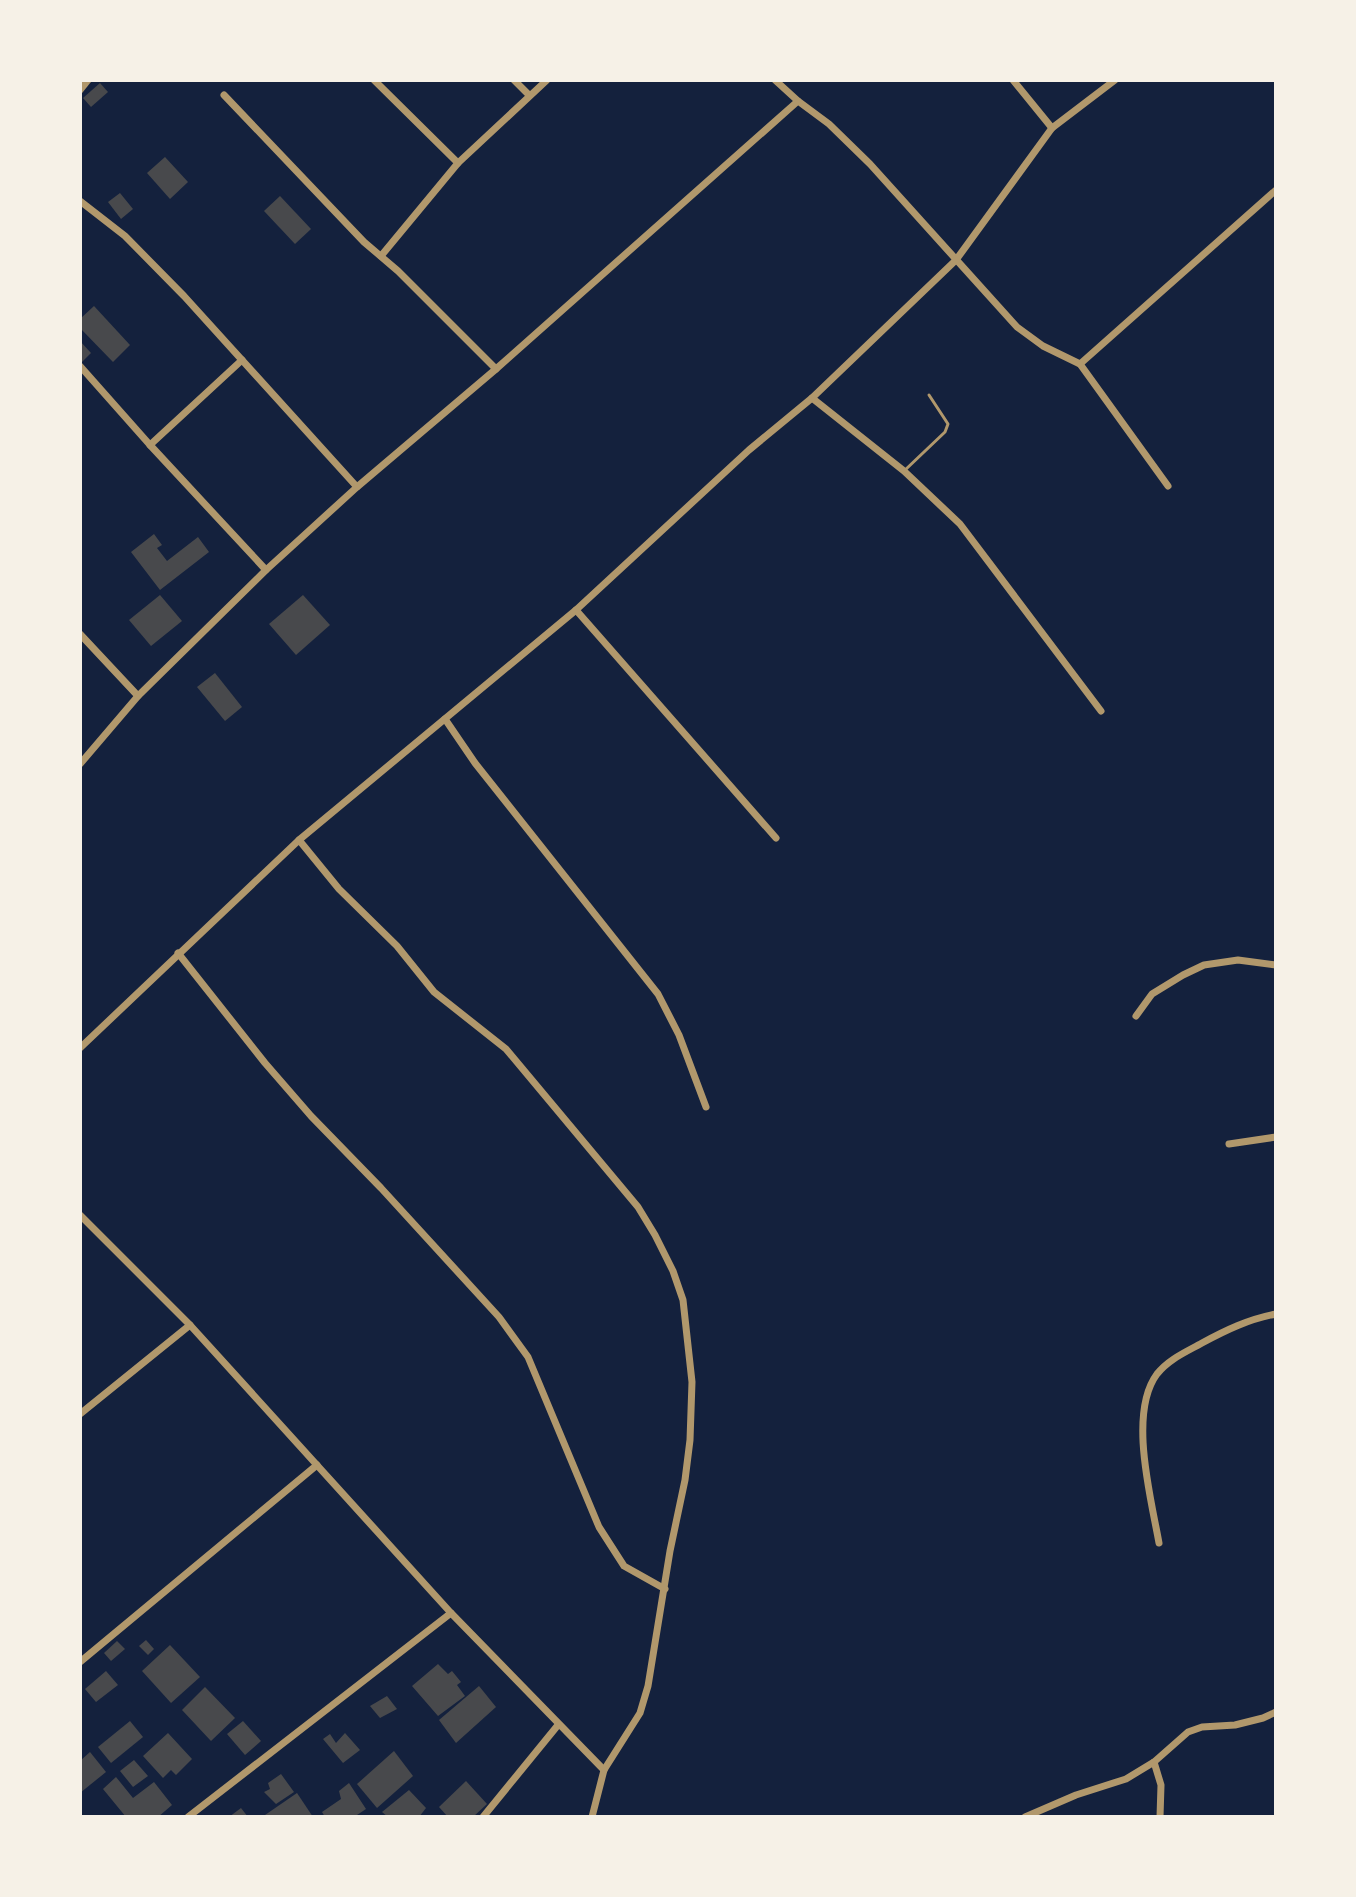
<svg xmlns="http://www.w3.org/2000/svg" width="1356" height="1897" font-family="'IBM Plex Sans',sans-serif">
	<style>
		.building { fill: #48494c }
		.lines { fill: none; stroke-linecap: round; stroke-linejoin: round }
		.service { stroke: #b1986c; stroke-width: 3 }
		.minor { stroke: #b1986c; stroke-width: 7 }
	</style>
	<rect width="100%" height="100%" fill="#14213d"/>
	<g class="building">
		<polygon points="100,83 108,92 91,107 83,98"/>
		<polygon points="165,157 188,182 170,199 147,173"/>
		<polygon points="120,193 133,209 121,219 108,202"/>
		<polygon points="280,196 311,229 295,244 264,211"/>
		<polygon points="94,306 130,345 113,362 80,328 80,319"/>
		<polygon points="80,341 91,353 80,364"/>
		<polygon points="154,534 162,545 157,548 167,561 198,537 209,552 160,590 131,552"/>
		<polygon points="160,595 182,621 151,646 129,620"/>
		<polygon points="303,595 330,625 296,655 269,624"/>
		<polygon points="215,673 242,707 225,721 197,687"/>
		<polygon points="146,1640 154,1649 148,1655 139,1646"/>
		<polygon points="117,1641 125,1649 111,1661 104,1653"/>
		<polygon points="170,1645 200,1677 171,1703 142,1671"/>
		<polygon points="438,1664 448,1674 452,1671 461,1682 457,1685 465,1696 438,1716 412,1686"/>
		<polygon points="106,1671 118,1685 96,1702 85,1689"/>
		<polygon points="479,1686 496,1707 456,1743 439,1720"/>
		<polygon points="205,1687 235,1718 211,1741 182,1710"/>
		<polygon points="387,1696 397,1709 380,1718 370,1706"/>
		<polygon points="130,1721 143,1737 111,1763 98,1747"/>
		<polygon points="243,1721 261,1741 245,1755 227,1734"/>
		<polygon points="168,1733 192,1759 176,1775 171,1770 163,1778 143,1756"/>
		<polygon points="345,1733 360,1750 343,1763 323,1739 330,1734 336,1743"/>
		<polygon points="394,1751 413,1776 377,1808 357,1784"/>
		<polygon points="90,1752 106,1772 80,1793 80,1761"/>
		<polygon points="134,1760 148,1776 133,1787 120,1771"/>
		<polygon points="281,1774 294,1792 276,1804 264,1792 270,1789 268,1783"/>
		<polygon points="116,1777 133,1798 154,1782 172,1805 158,1817 126,1817 103,1789"/>
		<polygon points="466,1781 487,1804 473,1817 448,1817 439,1807"/>
		<polygon points="349,1783 366,1809 354,1817 325,1817 322,1812 341,1799 339,1791"/>
		<polygon points="409,1790 426,1808 419,1817 388,1817 382,1812"/>
		<polygon points="297,1793 313,1817 266,1817 265,1815"/>
		<polygon points="241,1808 248,1817 229,1817"/>
	</g>
	<g class="lines">
		<polyline class="service" points="904,471 945,432 948,424 929,395"/>
		<g class="minor">
			<polyline points="374,80 458,163"/>
			<polyline points="514,80 529,95"/>
			<polyline points="775,80 798,101"/>
			<polyline points="1013,80 1052,128"/>
			<polyline points="80,90 88,80"/>
			<polyline points="224,95 364,242 398,271 496,369"/>
			<polyline points="80,201 125,236 184,296 357,487"/>
			<polyline points="381,256 458,163 547,80"/>
			<polyline points="1080,364 1276,190"/>
			<polyline points="80,366 150,445 266,570"/>
			<polyline points="812,398 904,471 960,524 1101,711"/>
			<polyline points="150,445 242,360"/>
			<polyline points="576,610 776,838"/>
			<polyline points="80,634 138,696"/>
			<polyline points="445,719 475,763 658,994 679,1035 706,1107"/>
			<polyline points="80,764 138,696 266,570 357,487 496,369 798,101 829,124 870,164 1017,327 1043,346 1080,364 1168,486"/>
			<polyline points="299,840 339,889 397,946 434,992 506,1049 638,1207 655,1235 673,1271 683,1300 692,1382 690,1440 685,1480 670,1551 648,1686 640,1713 604,1770 592,1817"/>
			<polyline points="178,953 265,1063 311,1116 381,1188 499,1317 528,1357 599,1527 624,1566 665,1589"/>
			<polyline points="1136,1016 1152,994 1183,975 1204,965 1238,960 1276,965"/>
			<polyline points="80,1048 299,840 576,610 749,450 812,398 956,260 1052,128 1115,80"/>
			<polyline points="1229,1144 1276,1137"/>
			<polyline points="80,1215 190,1325 451,1613 604,1770"/>
			<polyline points="80,1414 190,1325"/>
			<path d="M 1159,1543 C 1151,1498 1128,1413 1157,1374 C 1169,1359 1186,1352 1202,1343 C 1226,1330 1249,1319 1276,1314"/>
			<polyline points="80,1662 317,1465"/>
			<polyline points="1154,1762 1161,1785 1160,1817"/>
			<polyline points="188,1817 451,1613"/>
			<polyline points="483,1817 558,1725"/>
			<polyline points="1025,1817 1076,1795 1126,1779 1154,1762 1188,1732 1202,1727 1235,1725 1263,1718 1276,1712"/>
		</g>
	</g>
	<rect width="1356" height="1897" fill="none" stroke="#f6f1e7" stroke-width="164"/>
</svg>
